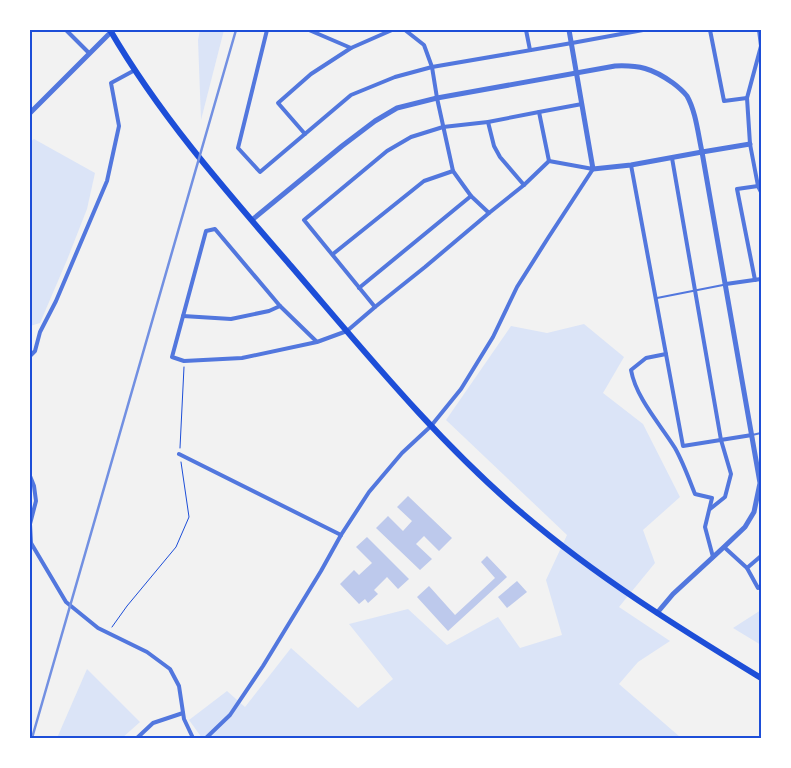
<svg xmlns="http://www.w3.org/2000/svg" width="791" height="768" font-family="'IBM Plex Sans',sans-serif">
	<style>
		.green { fill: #dbe4f7 }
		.building { fill: #bdc9ec }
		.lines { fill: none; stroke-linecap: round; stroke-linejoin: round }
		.path { stroke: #1d4ed8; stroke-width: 1 }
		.service { stroke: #5277de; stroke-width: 2 }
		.minor { stroke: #5277de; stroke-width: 4 }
		.tertiary { stroke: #5277de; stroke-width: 5 }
		.primary { stroke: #1d4ed8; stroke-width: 6 }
		.rail { stroke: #7290e2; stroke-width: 2.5 }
		.neatline { fill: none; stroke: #1d4ed8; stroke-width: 2 }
	</style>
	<rect width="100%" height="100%" fill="#f2f2f2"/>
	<g class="green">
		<polygon points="200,30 224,30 201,120 198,40"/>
		<polygon points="34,139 95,173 87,209 67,260 40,323 30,326 30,142"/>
		<polygon points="584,324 624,357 603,393 643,424 680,497 643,530 655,563 619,607 670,641 638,662 619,684 680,737 679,738 202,738 189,720 227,691 245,707 291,648 358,708 393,679 349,624 408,609 447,645 498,617 520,648 562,635 546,580 567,535 446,420 511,326 547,333"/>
		<polygon points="761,610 761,645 733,628"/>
		<polygon points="87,669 140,722 122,738 57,738"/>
	</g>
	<g class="building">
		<polygon points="408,496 452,538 439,551 424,536 416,544 432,559 420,570 376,528 388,516 403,531 412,521 397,507"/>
		<polygon points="367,537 409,579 398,589 387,577 374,590 378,594 368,603 365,599 359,604 340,584 354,570 359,575 372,563 356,547"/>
		<polygon points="487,556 507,577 448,631 417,597 429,586 455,615 495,578 481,562"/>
		<polygon points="517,581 527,592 507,608 498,597"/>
	</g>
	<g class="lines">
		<g class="path">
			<polyline points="180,448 184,367"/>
			<polyline points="112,627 127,606 176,547 189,517 181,462"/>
		</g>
		<g class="service">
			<polyline points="657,298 723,285"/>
			<polyline points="752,435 761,433"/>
		</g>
		<g class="minor">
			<polyline points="66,30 89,53"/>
			<polyline points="267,30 238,148 260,172 351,95 395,77 432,67 572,43 643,30"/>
			<polyline points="309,30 351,48"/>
			<polyline points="405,30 424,45 432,67 437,98 453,171 471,196 489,213"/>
			<polyline points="526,30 530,50"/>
			<polyline points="710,30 724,101 747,98"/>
			<polyline points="759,30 761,46 747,98 750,144 758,186 761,192"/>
			<polyline points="30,31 31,30"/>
			<polyline points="539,112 549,161"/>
			<polyline points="488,122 494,146 500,157 524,185"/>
			<polyline points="305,134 278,103 311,74 351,48 392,30"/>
			<polyline points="672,158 721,440 731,474 725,497 710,509"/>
			<polyline points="631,165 683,446 752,435"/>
			<polyline points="333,254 424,181 453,171"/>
			<polyline points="755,280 737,189 758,186"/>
			<polyline points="726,284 761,279"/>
			<polyline points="359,288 471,196"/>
			<polyline points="375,307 304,220 387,151 411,137 443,127 488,122 539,112 582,104"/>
			<polyline points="183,316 231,319 269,311 280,306"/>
			<path d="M 666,354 L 646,358 L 631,370 C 636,398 660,424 675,448 C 683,462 689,479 695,494 L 712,498 L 705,527 L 713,557"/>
			<polyline points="30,356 35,351 40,332 56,301 107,181 119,126 111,83 135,70"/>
			<polyline points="179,454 341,535"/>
			<polyline points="30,476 34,486 36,501 30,524 31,543 66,602 98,628 147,652 170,669 179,686 184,719 193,738"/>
			<polyline points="724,547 747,568 758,588 761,586"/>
			<polyline points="747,568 761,556"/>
			<polyline points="137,738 153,723 183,713"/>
			<polyline points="206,738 230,715 263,666 321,571 341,535 369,492 402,453 431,426 461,389 493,337 517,287 548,238 593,169 549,161 524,185 489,213 425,267 375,307 347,331 317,342 242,358 184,361 172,357 206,231 215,229 280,306 317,342"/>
		</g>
		<g class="tertiary">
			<polyline points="569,30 593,169 631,165 702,152 750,144"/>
			<polyline points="30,113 111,32"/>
			<path d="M 252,220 L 342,146 L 375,121 L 397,108 L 437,98 L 615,66 C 639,65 652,68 673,83 C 677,86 683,91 687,96 C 696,112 698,134 702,152 L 760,483 L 754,512 L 745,527 L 724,547 L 673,594 L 657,613"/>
		</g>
		<path class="primary" d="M 110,30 C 160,116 226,191 291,266 C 365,352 437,441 523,514 C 597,577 679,628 761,678"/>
		<polyline class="rail" points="32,738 236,30"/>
	</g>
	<rect width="791" height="768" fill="none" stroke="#ffffff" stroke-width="62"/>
	<rect x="31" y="31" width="729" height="706" class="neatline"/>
</svg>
